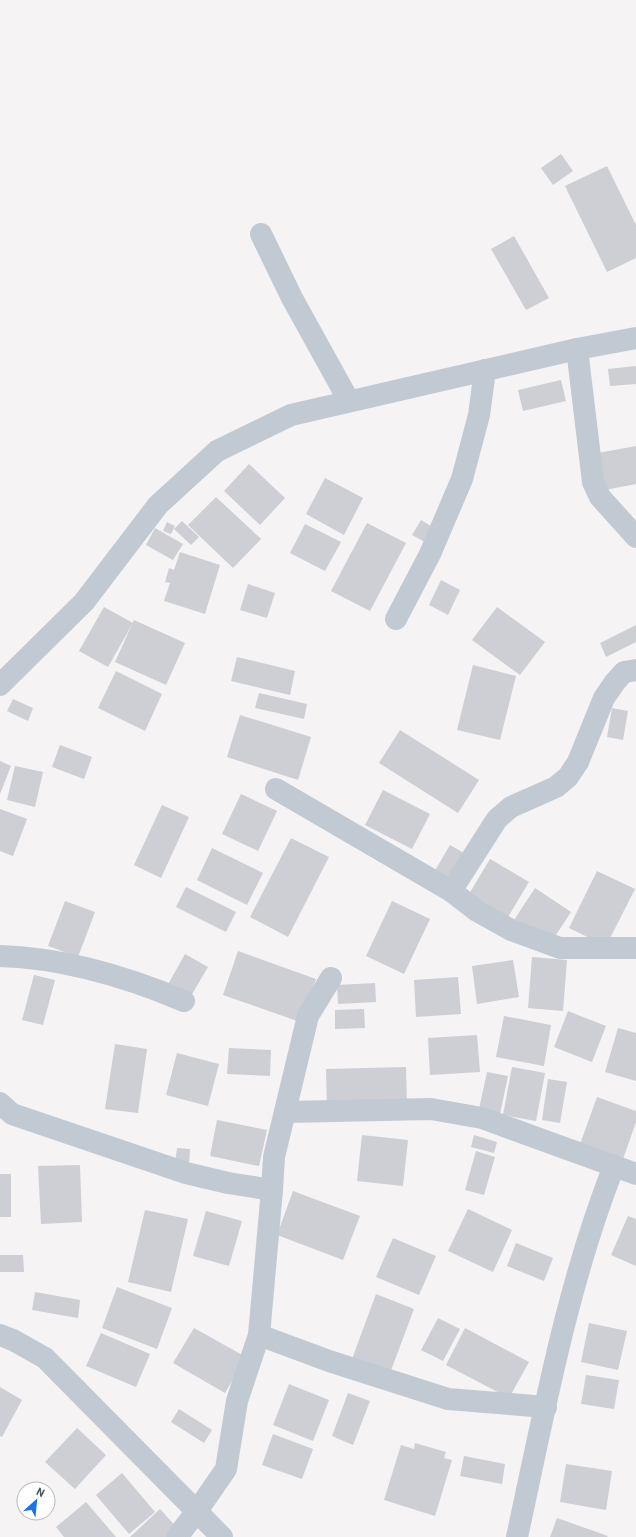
<svg xmlns="http://www.w3.org/2000/svg" width="636" height="1537" font-family="Barlow,sans-serif">
	<style>
		.building { fill: #cdcfd5 }
		.lines { fill: none; stroke-linecap: round; stroke-linejoin: round }
		.minor { stroke: #c1cad2; stroke-width: 22 }
	</style>
	<rect width="100%" height="100%" fill="#f5f3f3"/>
	<g class="building">
		<polygon points="561,154 573,171 553,185 541,168"/>
		<polygon points="607,166 636,225 636,258 607,272 565,186"/>
		<polygon points="514,236 549,298 526,310 491,249"/>
		<polygon points="636,366 636,384 610,386 608,369"/>
		<polygon points="561,380 566,401 523,411 518,390"/>
		<polygon points="636,446 636,484 605,490 598,453"/>
		<polygon points="249,464 285,498 260,525 224,491"/>
		<polygon points="325,478 363,498 344,535 306,514"/>
		<polygon points="216,497 261,539 233,568 188,525"/>
		<polygon points="421,520 434,528 425,542 412,535"/>
		<polygon points="182,521 199,537 191,545 174,529"/>
		<polygon points="167,522 175,526 171,534 163,531"/>
		<polygon points="367,523 406,543 370,611 331,591"/>
		<polygon points="305,524 341,542 325,571 290,553"/>
		<polygon points="155,528 183,544 173,560 146,545"/>
		<polygon points="180,552 220,565 205,614 164,601 170,583 165,582 169,568 174,570"/>
		<polygon points="441,580 460,590 448,615 429,605"/>
		<polygon points="248,584 275,593 267,618 240,610"/>
		<polygon points="104,607 133,623 108,667 79,651"/>
		<polygon points="497,607 545,642 520,675 472,640"/>
		<polygon points="134,620 185,643 166,685 115,662"/>
		<polygon points="636,625 636,642 606,657 600,643"/>
		<polygon points="237,657 295,671 290,695 231,681"/>
		<polygon points="473,665 516,676 500,740 457,730"/>
		<polygon points="116,671 162,694 145,731 98,708"/>
		<polygon points="259,693 307,704 304,719 255,708"/>
		<polygon points="13,699 33,708 28,721 7,711"/>
		<polygon points="612,708 628,711 623,740 607,737"/>
		<polygon points="240,715 311,737 298,780 227,757"/>
		<polygon points="400,730 479,780 458,813 379,763"/>
		<polygon points="60,745 92,757 84,779 52,767"/>
		<polygon points="0,761 11,766 0,794"/>
		<polygon points="15,766 43,772 35,807 7,800"/>
		<polygon points="383,790 430,814 412,849 365,825"/>
		<polygon points="241,794 277,811 258,851 222,834"/>
		<polygon points="162,805 189,817 161,878 134,865"/>
		<polygon points="0,809 27,819 13,856 0,851"/>
		<polygon points="291,838 329,857 288,937 250,917"/>
		<polygon points="450,845 464,853 447,883 433,874"/>
		<polygon points="212,848 263,873 247,905 197,880"/>
		<polygon points="490,859 529,882 508,917 469,894"/>
		<polygon points="597,871 635,889 606,946 569,928"/>
		<polygon points="186,887 236,912 226,932 176,907"/>
		<polygon points="535,888 571,912 550,944 514,920"/>
		<polygon points="65,901 95,912 78,957 48,946"/>
		<polygon points="392,901 430,919 404,974 366,956"/>
		<polygon points="238,951 316,979 300,1022 223,995"/>
		<polygon points="185,954 208,967 188,1001 166,988"/>
		<polygon points="532,957 567,960 563,1011 528,1008"/>
		<polygon points="513,960 519,997 477,1004 472,966"/>
		<polygon points="34,975 55,980 43,1025 22,1020"/>
		<polygon points="458,977 461,1014 416,1017 414,980"/>
		<polygon points="375,983 376,1002 338,1004 337,985"/>
		<polygon points="364,1009 365,1028 335,1029 335,1010"/>
		<polygon points="568,1011 606,1026 592,1062 554,1047"/>
		<polygon points="504,1016 551,1025 544,1066 496,1057"/>
		<polygon points="618,1028 636,1033 636,1081 605,1072"/>
		<polygon points="477,1035 480,1072 430,1075 428,1038"/>
		<polygon points="115,1044 147,1049 138,1113 105,1109"/>
		<polygon points="229,1048 271,1050 270,1076 227,1074"/>
		<polygon points="177,1053 219,1064 208,1106 166,1095"/>
		<polygon points="406,1067 407,1106 327,1109 326,1069"/>
		<polygon points="512,1067 545,1073 536,1121 503,1115"/>
		<polygon points="487,1072 508,1076 500,1114 479,1109"/>
		<polygon points="548,1079 567,1082 560,1123 542,1120"/>
		<polygon points="597,1097 636,1111 636,1122 622,1162 579,1147"/>
		<polygon points="217,1120 267,1130 259,1166 210,1156"/>
		<polygon points="362,1135 408,1140 403,1186 357,1181"/>
		<polygon points="474,1135 497,1142 494,1153 471,1147"/>
		<polygon points="177,1148 190,1149 189,1165 175,1163"/>
		<polygon points="476,1151 495,1157 484,1195 465,1190"/>
		<polygon points="80,1165 82,1222 41,1224 38,1166"/>
		<rect x="0" y="1174" width="11" height="43"/>
		<polygon points="293,1191 360,1216 343,1260 277,1235"/>
		<polygon points="468,1209 512,1230 493,1272 448,1251"/>
		<polygon points="145,1210 188,1219 171,1292 128,1282"/>
		<polygon points="206,1211 242,1221 229,1266 193,1256"/>
		<polygon points="628,1216 636,1219 636,1266 611,1255"/>
		<polygon points="393,1238 436,1256 419,1295 376,1277"/>
		<polygon points="516,1243 553,1258 544,1281 507,1266"/>
		<polygon points="0,1255 23,1255 24,1272 0,1272"/>
		<polygon points="117,1287 172,1308 157,1349 102,1328"/>
		<polygon points="35,1292 80,1300 78,1318 32,1310"/>
		<polygon points="376,1294 414,1309 390,1373 352,1359"/>
		<polygon points="438,1318 460,1329 443,1361 421,1350"/>
		<polygon points="589,1323 627,1331 618,1370 581,1362"/>
		<polygon points="194,1328 246,1357 225,1393 173,1363"/>
		<polygon points="465,1328 529,1362 509,1398 446,1365"/>
		<polygon points="101,1333 150,1354 136,1387 86,1366"/>
		<polygon points="586,1375 619,1380 614,1409 581,1404"/>
		<polygon points="289,1384 329,1400 313,1441 273,1425"/>
		<polygon points="0,1387 22,1400 2,1437 0,1436"/>
		<polygon points="348,1393 370,1401 353,1445 332,1436"/>
		<polygon points="179,1409 212,1430 204,1443 171,1422"/>
		<polygon points="77,1428 106,1455 75,1489 45,1462"/>
		<polygon points="273,1434 313,1449 302,1479 262,1465"/>
		<polygon points="415,1443 446,1452 444,1458 452,1460 435,1516 384,1500 401,1445 414,1449"/>
		<polygon points="464,1456 505,1464 502,1484 460,1476"/>
		<polygon points="566,1464 612,1471 606,1510 560,1502"/>
		<polygon points="122,1473 155,1512 129,1534 96,1495"/>
		<polygon points="86,1502 116,1537 64,1537 56,1527"/>
		<polygon points="160,1509 179,1530 171,1537 130,1537"/>
		<polygon points="557,1518 608,1536 607,1537 550,1537"/>
	</g>
	<g class="lines">
		<g class="minor">
			<polyline points="261,234 292,298 349,401"/>
			<polyline points="577,349 593,482 600,497 636,537"/>
			<polyline points="396,619 430,554 462,479 479,415 485,370"/>
			<polyline points="0,685 84,602 158,505 217,451 291,415 577,349 636,338"/>
			<polyline points="276,789 451,891 477,911 511,930 560,948 636,948"/>
			<polyline points="451,891 497,819 511,807 556,787 568,777 578,762 604,698 615,682 624,672 636,670"/>
			<path d="M 0,956 C 64,958 125,976 184,1001"/>
			<polyline points="0,1103 12,1114 186,1173 228,1183 272,1190"/>
			<polyline points="285,1112 431,1109 482,1118 636,1174"/>
			<polyline points="0,1335 13,1340 45,1358 222,1537"/>
			<polyline points="259,1335 329,1361 448,1399 546,1407"/>
			<polyline points="177,1537 197,1511 226,1469 237,1401 259,1335 272,1190 274,1157 308,1016 331,978"/>
			<path d="M 517,1537 C 544,1413 567,1285 614,1166"/>
		</g>
	</g>
	<g transform="translate(36 1501) rotate(27)"><circle r="19" fill="#ffffff" stroke="#b7bbc0"/>
	<path d="M0-3L7 15L0 10L-7 15Z" fill="#1a73e8"/>
	<text y="-6" font-size="11" font-weight="bold" text-anchor="middle" fill="#4a5661">N</text>
	</g>
</svg>
